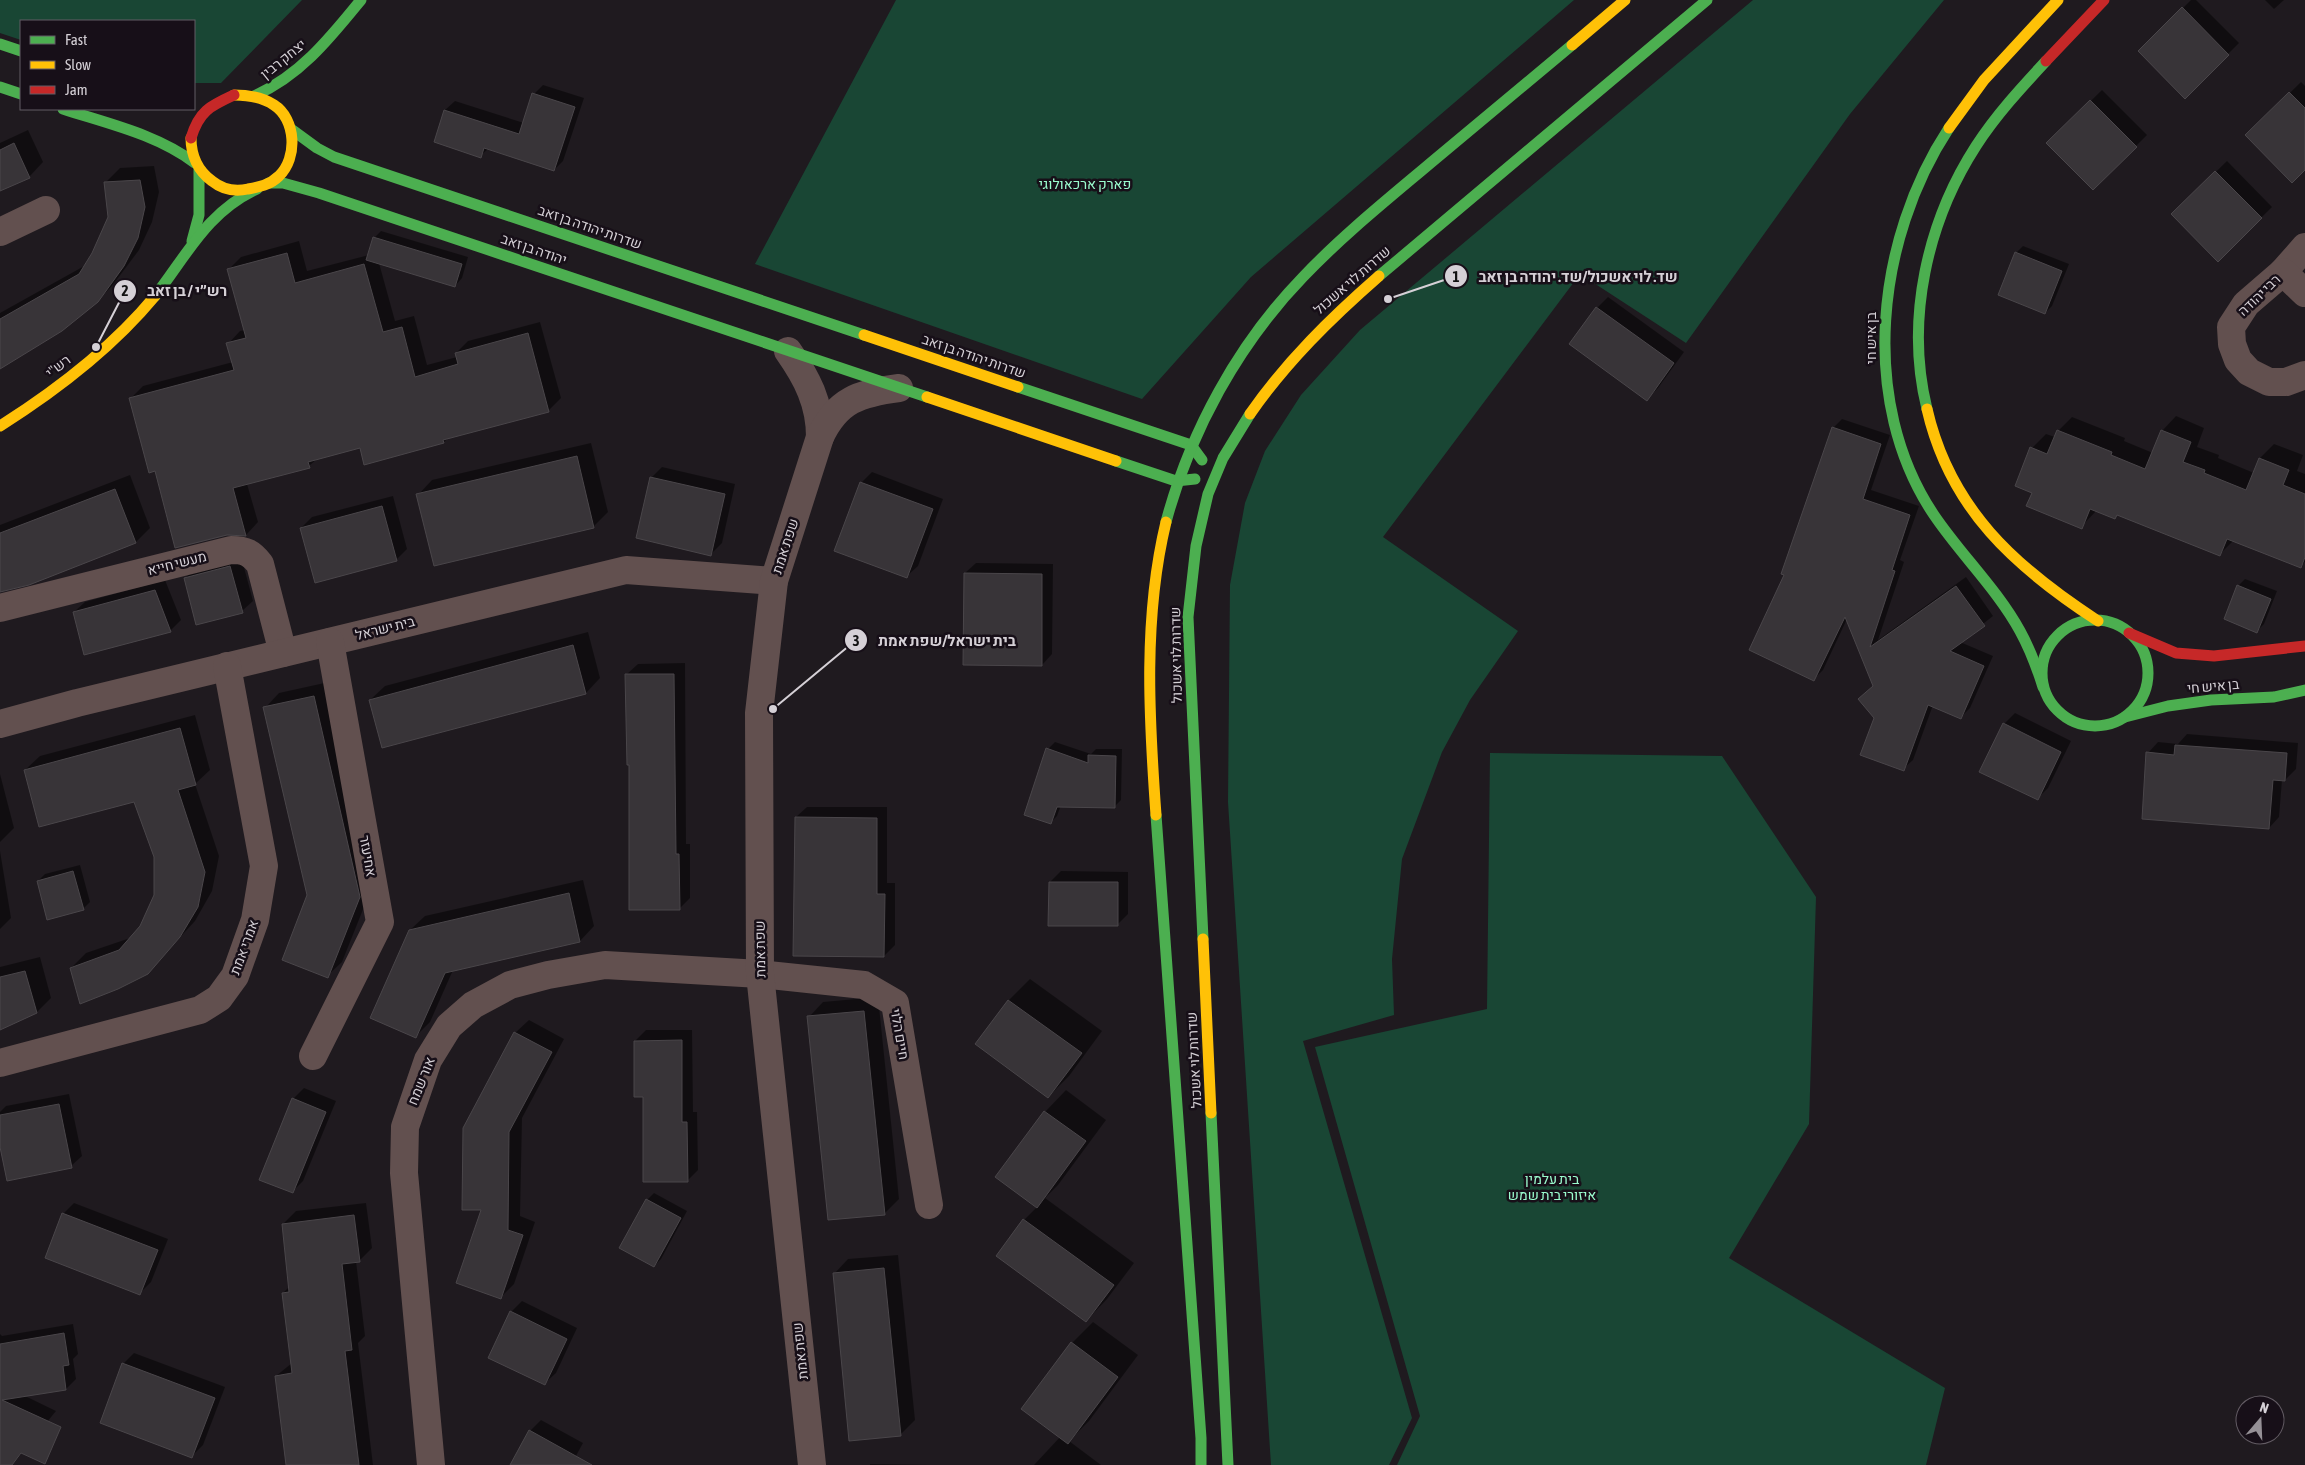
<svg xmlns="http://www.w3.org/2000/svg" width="2305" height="1465" font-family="'Asap Condensed',Heebo,sans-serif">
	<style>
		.green { fill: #194634 }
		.shadow { fill: #0007 }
		.building { fill: #383438; stroke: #4a464a }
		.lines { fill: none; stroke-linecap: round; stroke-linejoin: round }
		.street { stroke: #62504f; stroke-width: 28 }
		.fast { stroke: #4caf50; stroke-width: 11 }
		.slow { stroke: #ffc107; stroke-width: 11 }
		.jam { stroke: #c62828; stroke-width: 11 }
		.labels { text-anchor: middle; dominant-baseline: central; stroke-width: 5; stroke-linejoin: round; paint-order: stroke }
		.street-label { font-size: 14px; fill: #d5d0d6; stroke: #170f18 }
		.park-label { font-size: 14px; fill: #9afcce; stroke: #170f18 }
		.leader { fill: none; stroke: #d5d0d6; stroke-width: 2 }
		.callout-dot { fill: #d5d0d6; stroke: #170f18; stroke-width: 2 }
		.mark-label { font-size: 15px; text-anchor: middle; font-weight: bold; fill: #111 }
		.callout-label { font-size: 15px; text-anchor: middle; font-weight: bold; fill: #d5d0d6; stroke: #170f18; stroke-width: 5; stroke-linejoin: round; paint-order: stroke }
	</style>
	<rect width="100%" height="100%" fill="#1f1a1f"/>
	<g class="green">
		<polygon points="0,0 302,0 221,83 194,83 194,21 21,21 21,40 0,33"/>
		<polygon points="896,0 1574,0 1251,277 1142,399 755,264"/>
		<polygon points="1753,0 1944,0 1850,114 1686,343 1580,274 1383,537 1518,631 1470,700 1442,752 1402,859 1392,959 1394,1015 1303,1041 1412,1418 1389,1465 1271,1465 1228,802 1230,585 1245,503 1265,451 1301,395 1360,330"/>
		<polygon points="1490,753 1722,756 1816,897 1809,1124 1729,1258 1945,1388 1926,1465 1397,1465 1420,1416 1315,1047 1487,1009"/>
	</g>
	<g class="shadow">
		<polygon points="2191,0 2196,0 2239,43 2185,97 2140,51"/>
		<polygon points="2265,0 2284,0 2274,9"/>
		<polygon points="2301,82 2305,86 2305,169 2247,135"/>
		<polygon points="543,85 584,98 563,161 554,170 488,149 480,156 435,142 445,110 455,101 524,123 534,94"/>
		<polygon points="2102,90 2147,135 2093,189 2048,143"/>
		<polygon points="28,130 43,162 29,177 0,190 0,143"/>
		<polygon points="2227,161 2272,207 2218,260 2173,214"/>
		<polygon points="154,166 159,192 152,222 139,250 112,286 97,301 0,367 0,313 86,265 110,217 106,182 120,168"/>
		<polygon points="381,231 468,257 462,278 455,286 379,263 395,321 414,316 427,365 457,357 456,353 468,341 540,322 561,398 548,411 449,437 444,442 361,447 317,459 309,466 247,484 258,522 246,535 227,534 155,470 130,399 143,386 233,362 228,344 240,331 245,330 229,269 241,257 299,241 307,271 369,255 374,238"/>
		<polygon points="2023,246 2069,264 2052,306 2045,313 2016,253"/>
		<polygon points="1608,297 1684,352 1658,388 1647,399 1597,308"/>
		<polygon points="2176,416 2204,428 2197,447 2219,455 2218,458 2254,473 2260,458 2274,444 2303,455 2297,471 2305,474 2305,562 2300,566 2234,540 2219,555 2118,514 2115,517 2097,510 2081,527 2034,492 2032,448 2046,434 2055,437 2058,431 2072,417 2125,438 2124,441 2153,453 2162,431"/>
		<polygon points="1842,419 1890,435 1871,490 1919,506 1900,560 1904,562 1878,640 1966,577 1993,616 1960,642 1993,656 1970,708 1960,718 1933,705 1913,760 1903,769 1876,717 1860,699 1874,685 1847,619 1823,670 1814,679 1786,574 1833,428"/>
		<polygon points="591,443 608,512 593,527 418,495 432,480"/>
		<polygon points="662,467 735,484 722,543 711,554 651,478"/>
		<polygon points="872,472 943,499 918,566 907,576 861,483"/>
		<polygon points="130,475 150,528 136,542 29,583 0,591 0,525"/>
		<polygon points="393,496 407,549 396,560 301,528 312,517"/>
		<polygon points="241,556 253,601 242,611 185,578 196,568"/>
		<polygon points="976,563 1053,564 1052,654 1042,665 965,573"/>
		<polygon points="2245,579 2277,591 2264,624 2257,631 2238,586"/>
		<polygon points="165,580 181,620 170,631 74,612 85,602"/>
		<polygon points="588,632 600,678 586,693 370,700 385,686"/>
		<polygon points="685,663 686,844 690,844 690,898 679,909 630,763 627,674 638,664"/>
		<polygon points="329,682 374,882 342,962 327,976 265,708 279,693"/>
		<polygon points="2015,713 2071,741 2048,788 2037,799 2004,724"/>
		<polygon points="195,715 210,770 195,784 219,856 212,891 195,921 147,973 71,968 86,953 133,937 141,927 155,895 155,857 135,800 25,770 40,756"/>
		<polygon points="2187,734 2298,743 2296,769 2285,780 2282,780 2279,817 2269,828 2148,753 2158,742 2178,744"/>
		<polygon points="1055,742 1091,754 1096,749 1122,749 1121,800 1114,807 1061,805 1057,816 1050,823 1048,749"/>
		<polygon points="0,774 14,828 0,842"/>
		<polygon points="807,807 887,807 887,883 895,883 895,945 884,956 796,817"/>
		<polygon points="0,851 11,918 0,929"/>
		<polygon points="80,865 90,902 83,909 38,881 45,874"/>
		<polygon points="1061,871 1128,872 1128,914 1117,925 1050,882"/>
		<polygon points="583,880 594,926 580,941 453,970 430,1022 416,1036 410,930 425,916"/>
		<polygon points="40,957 51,998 37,1012 7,1025 0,1026 0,967"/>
		<polygon points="1030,979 1102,1031 1069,1076 1048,1097 977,1044 1009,1000"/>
		<polygon points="878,997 899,1199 884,1214 809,1017 823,1002"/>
		<polygon points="529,1020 564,1039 522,1118 520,1216 535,1222 514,1284 501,1297 483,1209 515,1033"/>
		<polygon points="646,1030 692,1030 693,1112 697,1112 698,1170 687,1181 644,1095 635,1041"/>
		<polygon points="304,1088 336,1101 303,1181 293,1191 293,1099"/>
		<polygon points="1066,1090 1106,1120 1058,1185 1045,1198 1134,1263 1107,1299 1086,1321 998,1256 1024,1220 1037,1207 997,1177 1045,1112"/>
		<polygon points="69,1094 82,1156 71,1166 0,1140 0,1112 6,1106"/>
		<polygon points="654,1193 687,1211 661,1259 654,1266 647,1200"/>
		<polygon points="74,1203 168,1239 151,1282 140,1293 63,1214"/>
		<polygon points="366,1203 372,1248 359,1261 356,1261 365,1336 358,1343 373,1465 287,1465 276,1376 292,1363 283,1293 290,1286 283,1224 296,1211"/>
		<polygon points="898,1255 915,1420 900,1435 834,1274 848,1259"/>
		<polygon points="522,1301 577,1328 556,1373 545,1383 511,1312"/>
		<polygon points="1093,1322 1138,1355 1089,1421 1069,1441 1101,1465 1034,1465 1061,1436 1072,1343"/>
		<polygon points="73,1324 78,1354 73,1359 76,1379 66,1389 23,1395 56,1411 12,1465 0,1465 0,1334 2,1336"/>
		<polygon points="134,1353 225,1387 203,1445 192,1456 123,1364"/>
		<polygon points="541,1420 583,1443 571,1465 511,1465 530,1431"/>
		<polygon points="870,1464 931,1465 870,1465"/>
	</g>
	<g class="building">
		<polygon points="2182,7 2229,55 2185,99 2138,51"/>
		<polygon points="2289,92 2305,108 2305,170 2292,183 2245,135"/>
		<polygon points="532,93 575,107 554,171 484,148 481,158 434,142 444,110 519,134"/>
		<polygon points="2090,100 2137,147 2093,190 2046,143"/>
		<polygon points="14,143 30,178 0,191 0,150"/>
		<polygon points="2215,171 2262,218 2218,262 2171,214"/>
		<polygon points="140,180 145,207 138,238 124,266 98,302 62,331 0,369 0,319 79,274 92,253 108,217 104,182"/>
		<polygon points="373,237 462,264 455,287 366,260"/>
		<polygon points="2015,252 2062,271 2045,314 1998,295"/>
		<polygon points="287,253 295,283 364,264 383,332 402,327 415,377 458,364 455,353 528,333 549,412 443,440 444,443 364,465 360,448 308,462 310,468 233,488 246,536 227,535 175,548 155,471 149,473 129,398 234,370 226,343 246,338 227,269"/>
		<polygon points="1596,307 1674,363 1647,401 1569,344"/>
		<polygon points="1832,427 1881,444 1863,499 1910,515 1892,570 1895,571 1870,647 1956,586 1985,626 1950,651 1984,666 1961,719 1928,705 1904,771 1860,755 1874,718 1858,699 1873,686 1845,617 1814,681 1749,650 1784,575 1781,574"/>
		<polygon points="2057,430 2112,452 2111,455 2145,469 2161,430 2191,442 2183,462 2205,470 2204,473 2246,490 2259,458 2289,470 2283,485 2305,494 2305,557 2301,568 2227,539 2220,556 2117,515 2115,519 2090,509 2082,529 2026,506 2032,493 2015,486 2030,447 2047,454"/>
		<polygon points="577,456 594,528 434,566 416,494"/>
		<polygon points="650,477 725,494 711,556 636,538"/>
		<polygon points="860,482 933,509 907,578 834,551"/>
		<polygon points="115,489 136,543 29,585 0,592 0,533"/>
		<polygon points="382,506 397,561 315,583 300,528"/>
		<polygon points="230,566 243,613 196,625 184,578"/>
		<polygon points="964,573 1042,574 1042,666 963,665"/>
		<polygon points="2237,585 2271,599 2257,633 2224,619"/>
		<polygon points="155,590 171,632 84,655 73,612"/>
		<polygon points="573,645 586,694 382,748 369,700"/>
		<polygon points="625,674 674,674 676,854 679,854 680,910 629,910 629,765 627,765"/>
		<polygon points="314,696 360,897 328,978 282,960 307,895 263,707"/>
		<polygon points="2003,723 2061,752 2038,800 1979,772"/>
		<polygon points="180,728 196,785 178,790 205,872 198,907 180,937 148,974 118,989 80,1004 70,968 119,950 140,926 154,895 154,857 134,802 39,827 24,770"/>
		<polygon points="2175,745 2287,753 2285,781 2273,780 2269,829 2142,819 2146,752 2174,755"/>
		<polygon points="1046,748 1088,763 1088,755 1116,756 1115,808 1057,807 1051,824 1024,815"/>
		<polygon points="795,817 877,818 877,894 885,894 884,957 793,956"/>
		<polygon points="73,871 84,910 47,920 37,881"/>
		<polygon points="1049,882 1118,882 1118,926 1048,926"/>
		<polygon points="569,893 580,942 445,973 416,1038 370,1018 409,930"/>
		<polygon points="25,971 37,1013 0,1030 0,977"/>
		<polygon points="1008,1000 1082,1053 1048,1098 975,1044"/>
		<polygon points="864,1011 885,1215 828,1220 807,1016"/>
		<polygon points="514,1032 552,1052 509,1132 508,1230 523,1235 501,1299 456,1283 481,1210 462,1210 463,1128"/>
		<polygon points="682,1040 682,1122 687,1122 688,1182 643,1182 643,1097 634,1097 634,1041"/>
		<polygon points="292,1098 326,1112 293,1193 259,1180"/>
		<polygon points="59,1104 72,1168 7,1181 0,1147 0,1115"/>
		<polygon points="1044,1111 1086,1141 1037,1208 995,1177"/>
		<polygon points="646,1199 681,1218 654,1267 619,1248"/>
		<polygon points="62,1213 158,1250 140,1295 45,1258"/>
		<polygon points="354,1215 360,1262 342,1264 352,1350 345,1351 359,1465 286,1465 275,1376 292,1373 282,1293 289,1292 282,1224"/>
		<polygon points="1023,1219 1114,1285 1086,1322 996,1256"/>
		<polygon points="884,1268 901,1436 849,1441 833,1273"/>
		<polygon points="510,1311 567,1339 545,1385 488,1358"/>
		<polygon points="64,1333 69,1365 63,1366 66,1390 2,1400 61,1427 45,1464 21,1453 12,1465 0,1465 0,1344"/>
		<polygon points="1071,1342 1118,1377 1068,1444 1021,1409"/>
		<polygon points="122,1363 215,1398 192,1458 100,1423"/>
		<polygon points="529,1430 592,1465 510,1465"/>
	</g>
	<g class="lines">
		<g class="street">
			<polyline points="0,232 46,210"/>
			<polyline points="2305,247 2283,272 2246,304 2231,327 2232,344 2238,360 2249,372 2269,382 2286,382 2305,375"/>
			<polyline points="2283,272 2305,293"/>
			<path d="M 788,351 C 807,378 820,403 820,437"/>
			<path d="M 0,608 L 231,550 C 246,550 251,553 260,564 L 283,653"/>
			<polyline points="0,724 77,703 626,570 774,581"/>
			<polyline points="313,1056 380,922 330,642"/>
			<polyline points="0,1063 200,1010 219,998 235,976 255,920 264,866 227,666"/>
			<polyline points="431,1465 404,1173 405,1127 428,1060 449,1026 473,1005 510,985 548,975 605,965 760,974 864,985 895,1003 929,1205"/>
			<path d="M 812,1465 L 760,974 L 759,713 L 774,581 L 820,437 C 837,400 860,393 899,388"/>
		</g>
		<g class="fast">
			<polyline points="0,44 21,51"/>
			<polyline points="0,87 21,94"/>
			<path d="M 254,96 C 300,76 330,38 361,0"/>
			<path d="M 63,109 C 109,124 156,134 195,163"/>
			<path d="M 1949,128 C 1876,239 1858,402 1934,515 C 1961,555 1997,589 2020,631 C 2030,649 2037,668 2043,687"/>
			<polyline points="291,129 317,148 334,157 864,335"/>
			<polyline points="269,183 283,183 319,193 927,397"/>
			<polyline points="192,241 199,215 199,169"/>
			<polyline points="1379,276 1707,0"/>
			<path d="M 155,296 C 187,255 207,212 257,189"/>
			<polyline points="1018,387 1191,445 1202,460"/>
			<path d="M 1927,409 C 1905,320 1927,222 1976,146 C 1996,115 2021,88 2046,61"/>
			<polyline points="1116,461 1176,481 1195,479"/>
			<path d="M 1166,522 C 1190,432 1238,344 1303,277 C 1343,235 1388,199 1433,161 C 1479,123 1525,84 1572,45"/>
			<circle cx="2095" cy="673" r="53"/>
			<polyline points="2125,717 2168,706 2211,700 2274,697 2305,690"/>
			<polyline points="1156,815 1201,1438 1201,1465"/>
			<polyline points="1203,939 1188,617 1196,546 1208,494 1223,458 1250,414"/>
			<polyline points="1211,1113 1228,1465"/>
		</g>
		<g class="slow">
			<polyline points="1572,45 1625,0"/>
			<polyline points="1949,128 1984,80 2058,0"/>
			<path d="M 191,138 C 191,155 198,171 212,181 C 222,189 235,192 248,189 C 259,187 270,185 279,176 C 298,158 296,119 274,105 C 262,97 248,95 234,95"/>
			<polyline points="864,335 1018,387"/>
			<polyline points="927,397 1116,461"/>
			<path d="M 1927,409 C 1950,509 2015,567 2098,621"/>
			<path d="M 1250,414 C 1287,361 1331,318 1379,276"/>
			<path d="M 0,426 C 57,390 112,348 155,296"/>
			<path d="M 1156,815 C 1149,718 1143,617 1166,522"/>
			<polyline points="1203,939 1211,1113"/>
		</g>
		<g class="jam">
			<polyline points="2046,61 2104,0"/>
			<path d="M 191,138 C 199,111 210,106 234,95"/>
			<polyline points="2129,633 2176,653 2214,656 2305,646"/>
		</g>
	</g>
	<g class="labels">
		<g class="street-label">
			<text transform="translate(283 59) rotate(-39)">יצחק רבין</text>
			<text transform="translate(590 227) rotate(19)">שדרות יהודה בן זאב</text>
			<text transform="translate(534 249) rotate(19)">יהודה בן זאב</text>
			<text transform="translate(1352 280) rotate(-41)">שדרות לוי אשכול</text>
			<text transform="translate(2259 295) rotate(-44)">רבי יהודה</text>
			<text transform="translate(1871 338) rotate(-90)">בן איש חי</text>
			<text transform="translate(974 356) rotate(19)">שדרות יהודה בן זאב</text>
			<text transform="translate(58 366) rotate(-38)">רש"י</text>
			<text transform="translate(785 546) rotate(-72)">שפת אמת</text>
			<text transform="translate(177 563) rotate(-14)">מעשי חייא</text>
			<text transform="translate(385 628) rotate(-14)">בית ישראל</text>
			<text transform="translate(1176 655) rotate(-91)">שדרות לוי אשכול</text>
			<text transform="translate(2213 686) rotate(-5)">בן איש חי</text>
			<text transform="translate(368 856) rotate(80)">אחיעזר</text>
			<text transform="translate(244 947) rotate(-70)">אמרי אמת</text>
			<text transform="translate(760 949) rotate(-91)">שפת אמת</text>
			<text transform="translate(900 1034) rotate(80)">חיים הלוי</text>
			<text transform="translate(1194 1060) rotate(-93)">שדרות לוי אשכול</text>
			<text transform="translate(421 1081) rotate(-68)">אור שמח</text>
			<text transform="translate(800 1351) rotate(-96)">שפת אמת</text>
		</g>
		<g class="park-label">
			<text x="1085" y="184">פארק ארכאולוגי</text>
			<text x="1552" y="1179">בית עלמין<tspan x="1552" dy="16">איזורי בית שמש</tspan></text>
		</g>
	</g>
	<path class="leader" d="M1388 299L1456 276M96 347L125 291M773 709L856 640"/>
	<g class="callout-dot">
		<circle cx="1388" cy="299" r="5"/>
		<circle cx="96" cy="347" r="5"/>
		<circle cx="773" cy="709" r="5"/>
		<circle cx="1456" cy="276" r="12"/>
		<circle cx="125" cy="291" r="12"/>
		<circle cx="856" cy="640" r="12"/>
	</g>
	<g class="mark-label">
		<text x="1456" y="282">1</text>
		<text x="125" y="296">2</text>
		<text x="856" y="646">3</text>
	</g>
	<g class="callout-label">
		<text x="1578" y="282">שד. לוי אשכול/שד. יהודה בן זאב</text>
		<text x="187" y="296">רש״י / בן זאב</text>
		<text x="947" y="646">בית ישראל/שפת אמת</text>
	</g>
	<rect x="20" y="20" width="175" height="90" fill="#170f18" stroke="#635c64"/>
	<rect x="30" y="36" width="25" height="8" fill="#4caf50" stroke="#635c64"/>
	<text x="65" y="45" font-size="15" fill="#d5d0d6">Fast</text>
	<rect x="30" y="61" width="25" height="8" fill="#ffc107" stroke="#635c64"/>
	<text x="65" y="70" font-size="15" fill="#d5d0d6">Slow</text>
	<rect x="30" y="86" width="25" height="8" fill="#c62828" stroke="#635c64"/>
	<text x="65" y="95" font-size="15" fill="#d5d0d6">Jam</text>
	<g transform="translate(2260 1420) rotate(19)"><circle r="24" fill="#170f18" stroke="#635c64"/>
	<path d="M0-4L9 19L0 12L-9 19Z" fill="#959096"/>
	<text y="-8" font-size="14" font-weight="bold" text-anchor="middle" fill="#d5d0d6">N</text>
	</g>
</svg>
